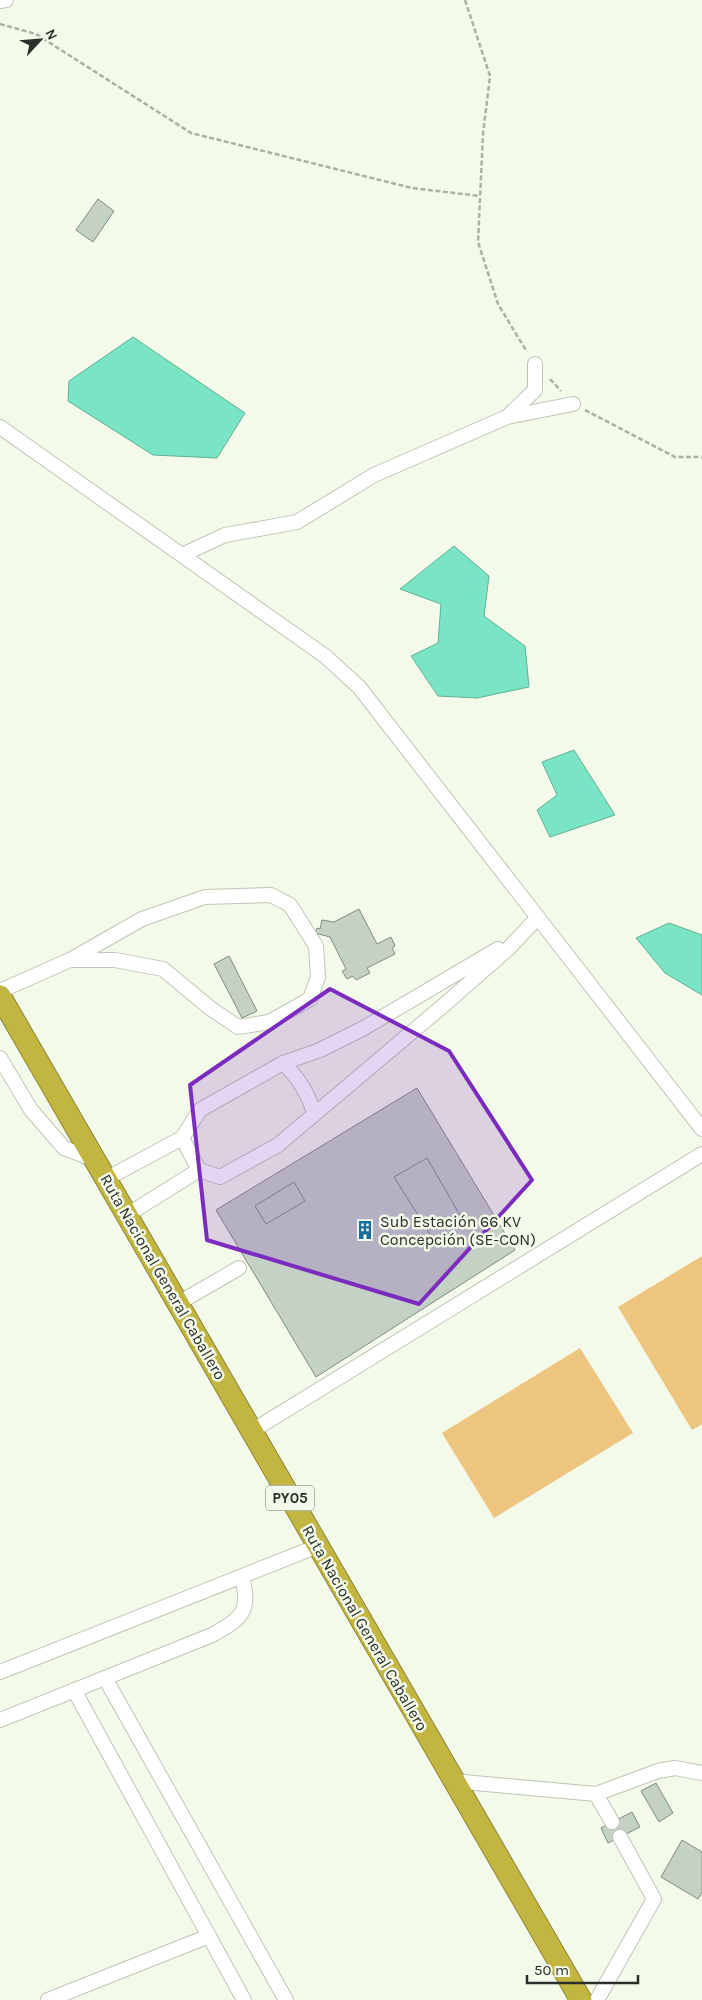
<svg xmlns="http://www.w3.org/2000/svg" width="702" height="2000" font-family="Karla,sans-serif">
	<style>
		.green { fill: #eec57f }
		.water { fill: #7ae5c4; stroke: #63ae96 }
		.building { fill: #c4d2c5; stroke: #7f8c80 }
		.lines { fill: none; stroke-linecap: round; stroke-linejoin: round }
		.minor-casing { stroke: #c0c6b7; stroke-width: 16 }
		.highway-casing { stroke: #8e8638; stroke-width: 23 }
		.path { stroke: #aab0a3; stroke-width: 2.5; stroke-dasharray: 5 2.5; stroke-linecap: butt }
		.minor { stroke: #fff; stroke-width: 14 }
		.highway { stroke: #c2b540; stroke-width: 21 }
		.marked { fill: #7b2cbf; fill-opacity: 0.2; stroke: #7b2cbf; stroke-width: 4; stroke-linejoin: round }
		.labels { text-anchor: middle; dominant-baseline: central; stroke-width: 5; stroke-linejoin: round; paint-order: stroke }
		.shield { fill: #f3fae9; stroke: #686c63; stroke-width: 1 }
		.shield-label { font-size: 15px; font-weight: bold; fill: #2c2f29 }
		.poi-label { font-size: 16px; fill: #2c2f29; stroke: #f3fae9; text-anchor: start }
		.street-label { font-size: 16px; fill: #2c2f29; stroke: #f3fae9 }
	</style>
	<rect width="100%" height="100%" fill="#f3fae9"/>
	<g class="green">
		<polygon points="702,1256 702,1424 692,1430 618,1307"/>
		<polygon points="580,1348 633,1433 494,1518 442,1433"/>
	</g>
	<g class="water">
		<polygon points="133,337 245,413 217,458 153,455 68,401 69,381"/>
		<polygon points="454,546 489,576 484,616 525,646 529,687 477,698 438,696 411,656 438,643 441,604 400,589"/>
		<polygon points="574,750 615,815 550,837 537,810 557,795 542,762"/>
		<polygon points="669,923 702,935 702,995 665,973 636,938"/>
	</g>
	<g class="building">
		<polygon points="98,199 114,211 93,242 76,230"/>
		<polygon points="359,909 377,944 391,937 395,946 392,948 395,954 367,968 370,973 356,980 353,976 347,979 342,971 346,969 330,937 315,933 317,928 320,929 322,920 334,922"/>
		<polygon points="229,956 257,1011 242,1018 214,964"/>
		<polygon points="417,1088 515,1250 316,1377 216,1210"/>
		<polygon points="427,1158 465,1224 435,1242 394,1177"/>
		<polygon points="294,1182 305,1201 266,1224 255,1206"/>
		<polygon points="656,1783 673,1813 659,1822 641,1791"/>
		<polygon points="632,1812 640,1827 608,1843 601,1828"/>
		<polygon points="682,1840 702,1852 702,1892 698,1899 661,1877"/>
	</g>
	<g class="lines">
		<g class="minor-casing">
			<g id="minor">
				<polyline points="0,1 6,0"/>
				<polyline points="507,417 535,390 535,364"/>
				<polyline points="0,427 325,656 359,687 702,1129"/>
				<polyline points="182,555 225,535 297,522 374,475 507,417 573,404"/>
				<polyline points="0,991 70,960 142,919 205,897 271,895 290,905 316,946 318,977 310,999 269,1022 238,1027 210,1008 163,969 115,960 70,960"/>
				<polyline points="0,1058 31,1110 64,1148 95,1160"/>
				<path d="M 283,1063 C 298,1077 308,1093 314,1113"/>
				<polyline points="182,1138 199,1170"/>
				<polyline points="106,1179 182,1138 200,1110 283,1063 320,1050 364,1028 498,949"/>
				<polyline points="127,1215 199,1170 220,1177 278,1145 444,1005 509,948 538,917"/>
				<polyline points="177,1304 239,1268"/>
				<polyline points="252,1431 702,1154"/>
				<polyline points="0,1672 318,1546"/>
				<polyline points="105,1678 286,2000"/>
				<polyline points="74,1690 244,2000"/>
				<path d="M 0,1720 L 212,1635 C 242,1618 251,1612 242,1577"/>
				<polyline points="453,1781 596,1794 612,1822"/>
				<polyline points="596,1794 658,1771 675,1768 702,1773"/>
				<polyline points="48,2000 209,1936"/>
				<polyline points="597,2000 654,1899 620,1837"/>
			</g>
		</g>
		<g class="highway-casing">
			<polyline id="highway" points="0,996 581,2000"/>
		</g>
		<g class="path">
			<polyline points="465,0 490,76 483,134 478,242 498,304 527,352"/>
			<polyline points="0,24 36,34 191,133 412,188 480,196"/>
			<polyline points="550,379 561,391"/>
			<polyline points="585,410 675,457 702,457"/>
		</g>
		<use href="#minor" class="minor"/>
		<use href="#highway" class="highway"/>
	</g>
	<path class="marked" d="M 330,989 L 449,1051 L 532,1180 L 419,1304 L 207,1240 L 190,1085 Z"/>
	<defs>
		<g id="building-bare" transform="scale(1.5)"><path d="M-4-6H4V6H1V3H-1V6H-4ZM-2.5-4.3h1.7v1.8h-1.7ZM.8-4.3h1.7v1.8H.8ZM-2.5-1h1.7V.8h-1.7ZM.8-1h1.7V.8H.8Z" fill="#166e9e" stroke="#f3fae9" stroke-width="2.5" paint-order="stroke"/></g>
	</defs>
	<g fill-rule="evenodd">
		<use href="#building-bare" x="365" y="1230"/>
	</g>
	<g class="labels">
		<rect class="shield" x="266" y="1485.5" width="48" height="25" rx="4"/>
		<g class="shield-label">
			<text x="290" y="1498">PY05</text>
		</g>
		<g class="poi-label">
			<text x="380" y="1221">Sub Estación 66 KV<tspan x="380" dy="18">Concepción (SE-CON)</tspan></text>
		</g>
		<g class="street-label">
			<text transform="translate(163 1277) rotate(60)">Ruta Nacional General Caballero</text>
			<text transform="translate(365 1628) rotate(60)">Ruta Nacional General Caballero</text>
		</g>
	</g>
	<g transform="translate(40 40) rotate(64)" stroke="#f3fae9" stroke-width="4" paint-order="stroke">
	<path d="M0-4L9 19L0 12L-9 19Z" fill="#2c2f29"/>
	<text y="-8" font-size="14" font-weight="bold" text-anchor="middle" fill="#2c2f29">N</text>
	</g>
	<path d="M527 1975v8h111v-8" fill="none" stroke="#2c2f29" stroke-width="2.5"/>
	<text x="534" y="1975" font-size="15" fill="#2c2f29" stroke="#f3fae9" stroke-width="4" paint-order="stroke">50 m</text>
</svg>
